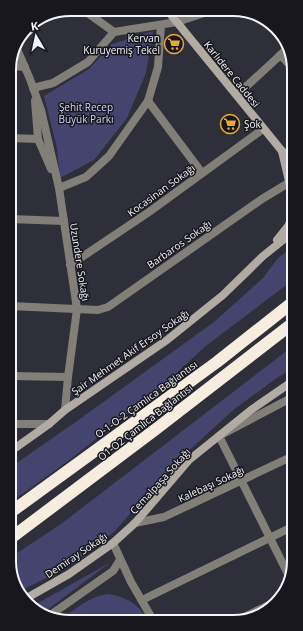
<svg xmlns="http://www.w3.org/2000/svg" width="303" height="631" font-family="'Open Sans',sans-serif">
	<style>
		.green { fill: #45446f }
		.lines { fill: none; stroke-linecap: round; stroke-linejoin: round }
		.street { stroke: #827f79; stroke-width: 8 }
		.secondary { stroke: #b1aba3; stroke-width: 8 }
		.highway { stroke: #f6eddf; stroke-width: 12 }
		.labels { text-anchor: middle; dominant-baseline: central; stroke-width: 3; stroke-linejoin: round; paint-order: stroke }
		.poi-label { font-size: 10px; fill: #f4f4fc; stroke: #17171d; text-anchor: end }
		.street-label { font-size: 10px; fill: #f4f4fc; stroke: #17171d }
		.park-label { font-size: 10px; fill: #d3d3fd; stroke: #17171d }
		.rim { fill: none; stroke: #f4f4fc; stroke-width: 2 }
	</style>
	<rect width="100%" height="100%" fill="#2f2f3a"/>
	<g class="green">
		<polygon points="153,31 146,73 127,118 94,160 60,178 57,148 44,96 89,69 112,44"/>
		<polygon points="293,247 293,280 207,345 159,389 68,461 11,502 11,467 77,421 214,322 263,278 278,258"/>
		<polygon points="293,346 293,368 274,380 232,411 170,468 115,531 67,568 20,591 11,577 11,557 61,524"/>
		<polygon points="111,562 43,613 31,607"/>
		<path d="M 107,594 C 126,596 138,604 148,620 L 59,621 C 74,610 88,597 107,594 Z"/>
	</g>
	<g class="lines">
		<g class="street">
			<polyline points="82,9 114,32 177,22 213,10"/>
			<polyline points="17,49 30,79 41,110 59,188 77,309 68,377 65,410"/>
			<polyline points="280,55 292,67"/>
			<polyline points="10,66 25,67"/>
			<polyline points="33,88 53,83 88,62 114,32"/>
			<polyline points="237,95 288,48"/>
			<polyline points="35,101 38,139 51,169"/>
			<polyline points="148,101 202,173"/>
			<polyline points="10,138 38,139"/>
			<polyline points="59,188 86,177 109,156 148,101 158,67 161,25"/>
			<polyline points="10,219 64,221"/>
			<polyline points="70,265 149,212 263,129"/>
			<polyline points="10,306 98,310 108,307 262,199 290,182"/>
			<polyline points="11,376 68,377"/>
			<polyline points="11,424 49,424"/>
			<polyline points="135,523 164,517 293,456"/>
			<polyline points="113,543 131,582 153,620"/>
			<polyline points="289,576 219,436 293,397"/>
			<polyline points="142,600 294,526"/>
			<polyline points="49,616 113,571 120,560"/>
			<polyline points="238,620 279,600"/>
		</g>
		<g class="secondary">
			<polyline points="167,10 282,151 292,160"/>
			<polyline points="282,151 292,194"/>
			<polyline points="277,240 289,225 292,215"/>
			<polyline points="11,451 49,424 65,410 167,340 223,295 263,256 293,232"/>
			<polyline points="25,599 69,574 113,543 135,523 189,460 251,410 293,381"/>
		</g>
		<g class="highway">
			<polyline points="11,512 217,362 293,302"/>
			<polyline points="11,538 156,429 293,323"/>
		</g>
	</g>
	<defs>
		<g id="supermarket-ring" transform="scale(1)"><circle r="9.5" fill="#17171d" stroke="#e9ab38" stroke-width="1.5"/><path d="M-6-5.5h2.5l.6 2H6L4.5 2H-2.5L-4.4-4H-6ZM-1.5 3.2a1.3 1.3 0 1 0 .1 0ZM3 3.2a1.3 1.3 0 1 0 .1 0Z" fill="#e9ab38"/></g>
	</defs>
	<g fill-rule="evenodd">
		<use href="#supermarket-ring" x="174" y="44"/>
		<use href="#supermarket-ring" x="230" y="124"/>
	</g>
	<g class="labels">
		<g class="poi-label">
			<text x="160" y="38">Kervan<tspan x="160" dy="12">Kuruyemiş Tekel</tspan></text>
			<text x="244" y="124" text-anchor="start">Şok</text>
		</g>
		<g class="street-label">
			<text transform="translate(232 74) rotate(51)">Karlıdere Caddesi</text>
			<text transform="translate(161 190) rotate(-36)">Kocasinan Sokağı</text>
			<text transform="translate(179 244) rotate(-35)">Barbaros Sokağı</text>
			<text transform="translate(80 262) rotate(81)">Uzundere Sokağı</text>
			<text transform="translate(130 352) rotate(-35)">Şair Mehmet Akif Ersoy Sokağı</text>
			<text transform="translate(146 399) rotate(-36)">O-1-O-2 Çamlıca Bağlantısı</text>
			<text transform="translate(145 422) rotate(-38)">O1-O2 Çamlıca Bağlantısı</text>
			<text transform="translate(160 481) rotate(-48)">Cemalpaşa Sokağı</text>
			<text transform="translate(211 484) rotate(-25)">Kalebaşı Sokağı</text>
			<text transform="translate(76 555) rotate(-34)">Demiray Sokağı</text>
		</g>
		<g class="park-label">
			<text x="86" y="107">Şehit Recep<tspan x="86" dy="12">Büyük Parkı</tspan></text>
		</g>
	</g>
	<path d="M0 0H303V631H0ZM70 16H233A54 54 0 0 1 287 70V561A54 54 0 0 1 233 615H70A54 54 0 0 1 16 561V70A54 54 0 0 1 70 16Z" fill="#17171d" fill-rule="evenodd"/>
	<path class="rim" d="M70 16H233A54 54 0 0 1 287 70V561A54 54 0 0 1 233 615H70A54 54 0 0 1 16 561V70A54 54 0 0 1 70 16Z"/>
	<g transform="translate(36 36) rotate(351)" stroke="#17171d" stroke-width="3" paint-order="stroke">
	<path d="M0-3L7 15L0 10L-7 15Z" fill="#f4f4fc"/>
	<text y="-6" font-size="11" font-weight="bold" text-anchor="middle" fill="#f4f4fc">K</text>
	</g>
</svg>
